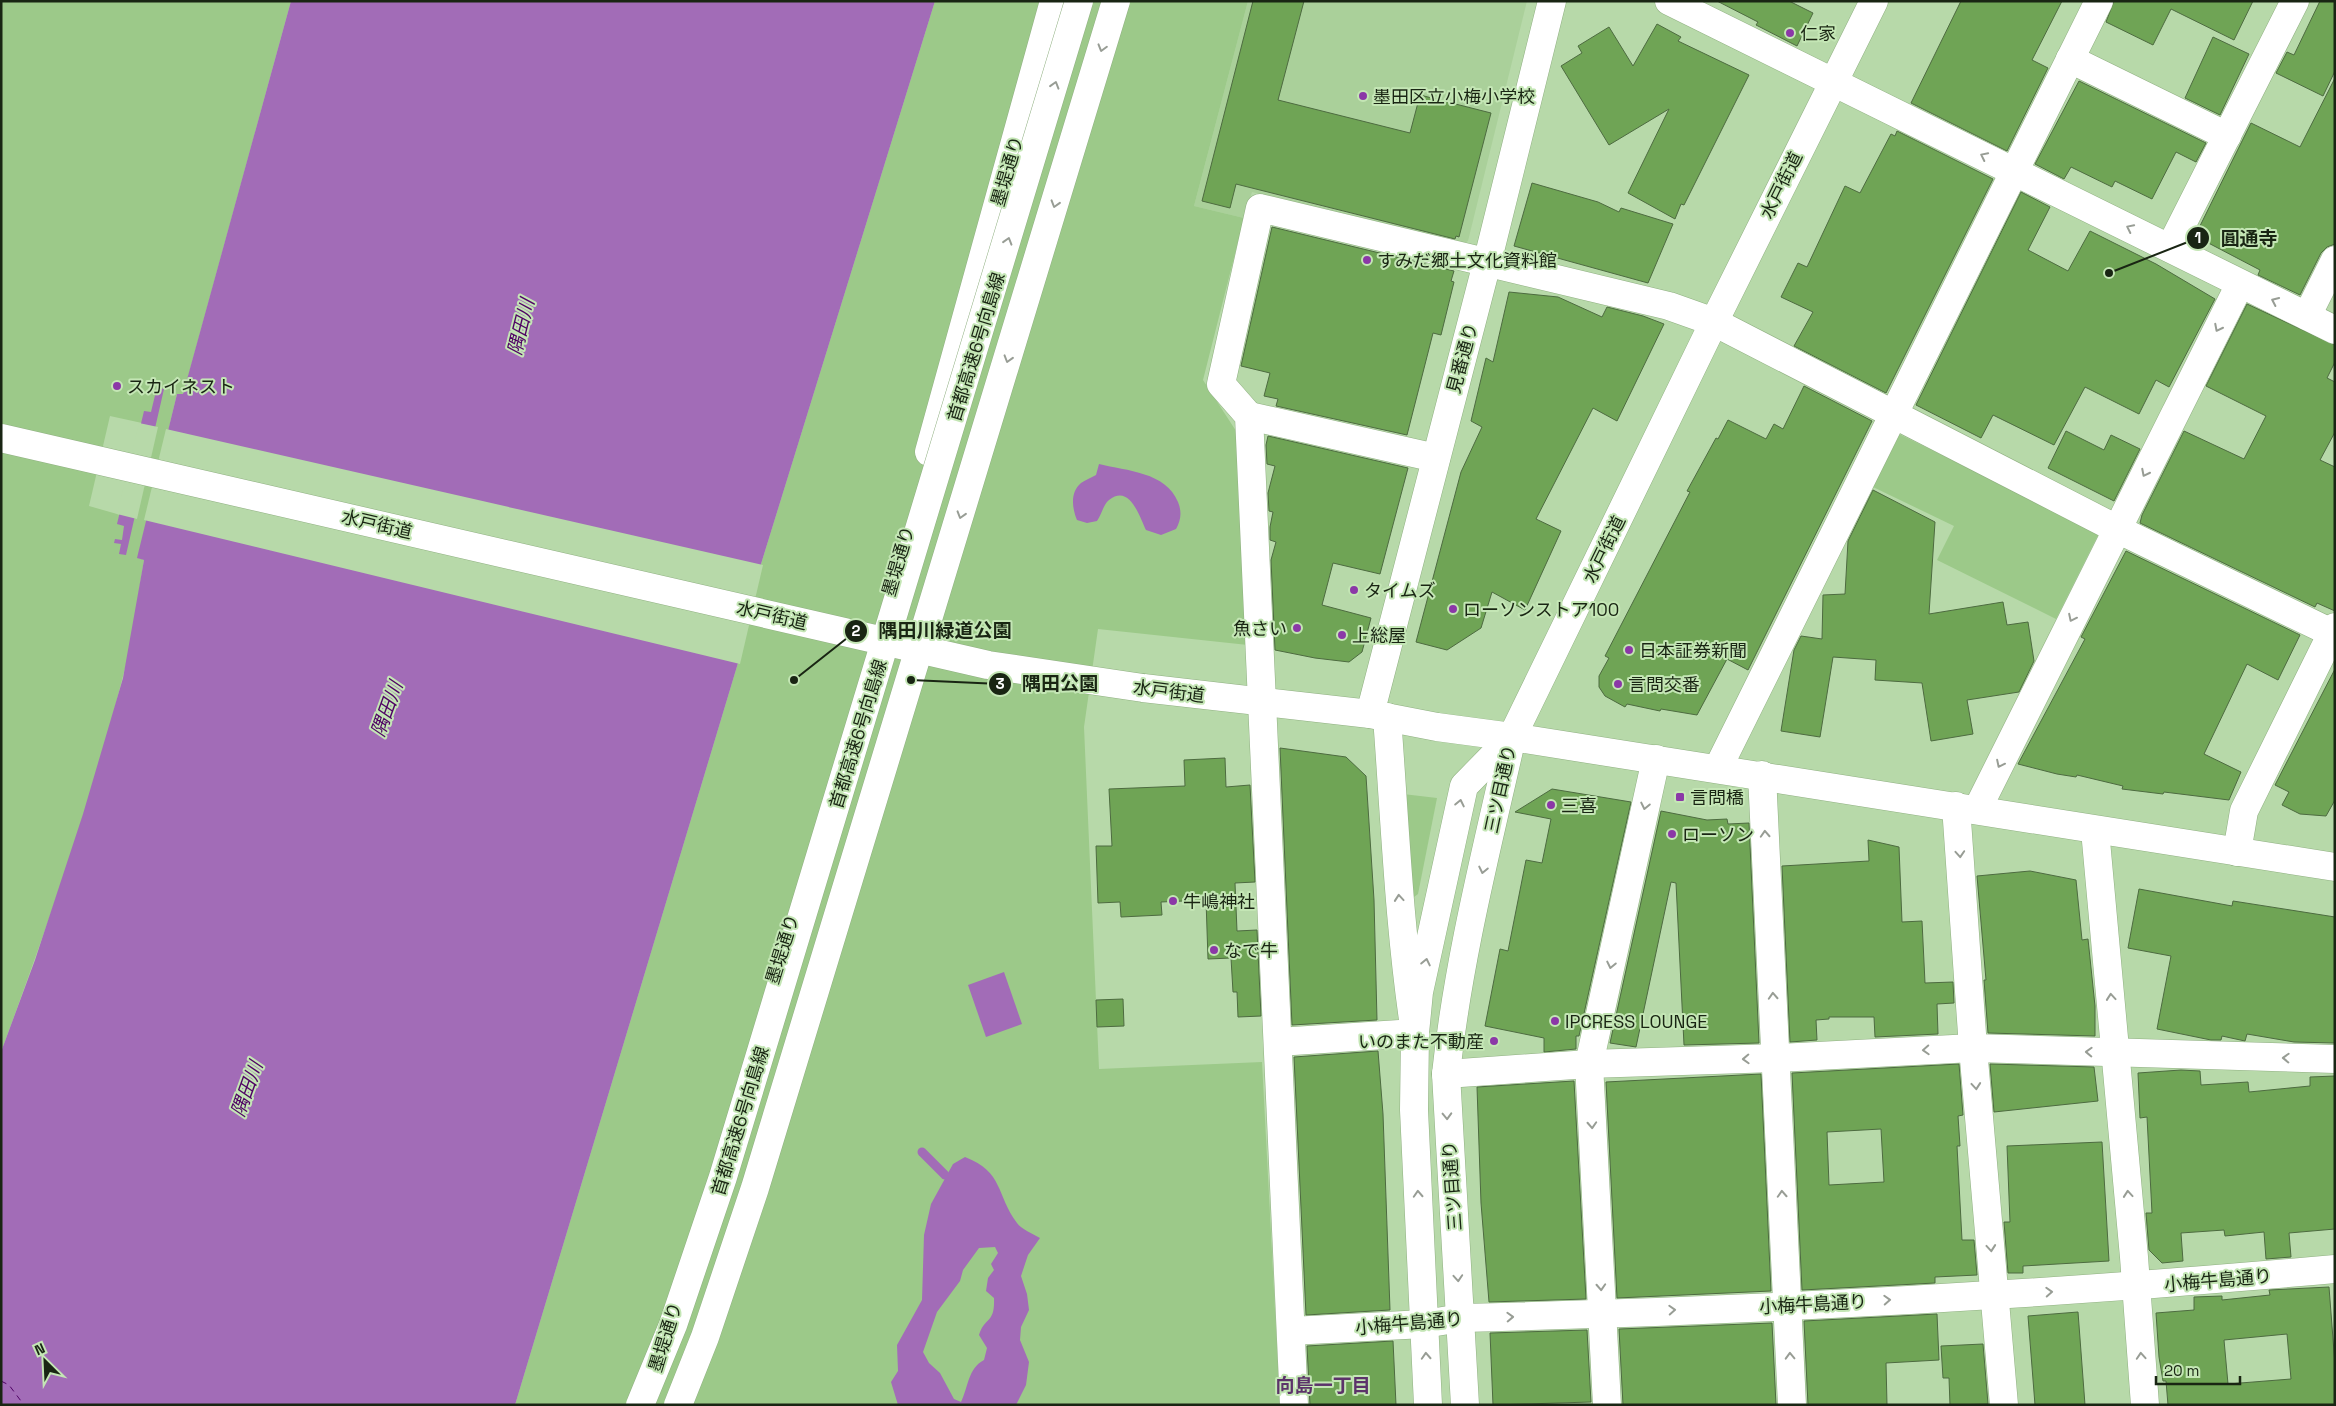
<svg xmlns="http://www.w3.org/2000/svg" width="2336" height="1406" font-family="'Space Grotesk','Noto Sans JP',sans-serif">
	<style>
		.built { fill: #aad09a }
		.green { fill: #9cc989; fill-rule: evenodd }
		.water { fill: #a26cb7; fill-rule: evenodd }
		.pier { fill: #b7d9a9 }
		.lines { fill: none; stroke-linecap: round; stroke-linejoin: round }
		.stream { stroke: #a26cb7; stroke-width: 9 }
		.ferry { stroke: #4f0264; stroke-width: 1; stroke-dasharray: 6 5; stroke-linecap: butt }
		.building { fill: #6fa455; stroke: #4d6b40; fill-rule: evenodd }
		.minor-casing { stroke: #90b082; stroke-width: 29 }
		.major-casing { stroke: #90b082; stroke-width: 29 }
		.highway-casing { stroke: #90b082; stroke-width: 29 }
		.minor { stroke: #fff; stroke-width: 28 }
		.major { stroke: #fff; stroke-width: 28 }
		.highway { stroke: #fff; stroke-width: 28 }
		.highway-bridge-casing { stroke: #90b082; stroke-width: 29; stroke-linecap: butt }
		.highway-bridge { stroke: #fff; stroke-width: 28 }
		.oneway { stroke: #989d95 }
		.poi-dot { fill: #8b38a7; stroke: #c4e6b5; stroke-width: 2 }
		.labels { text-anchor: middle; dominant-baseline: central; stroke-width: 4; stroke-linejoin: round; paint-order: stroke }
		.poi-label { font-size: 18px; fill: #192513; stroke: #c4e6b5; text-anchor: start }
		.street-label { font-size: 18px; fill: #192513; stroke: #c4e6b5 }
		.water-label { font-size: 19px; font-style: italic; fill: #4f0264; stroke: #c4e6b5 }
		.neighbourhood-label { font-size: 19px; font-weight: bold; fill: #5c336a; stroke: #c4e6b5 }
		.leader { fill: none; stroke: #192513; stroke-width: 2 }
		.callout-dot { fill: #192513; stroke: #c4e6b5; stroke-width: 2 }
		.mark-label { font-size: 15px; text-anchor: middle; font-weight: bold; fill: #fff }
		.callout-label { font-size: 19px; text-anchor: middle; font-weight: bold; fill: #192513; stroke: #c4e6b5; stroke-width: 4; stroke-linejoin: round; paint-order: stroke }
	</style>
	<rect width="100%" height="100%" fill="#b7d9a9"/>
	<polygon class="built" points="1248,1 1527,1 1468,241 1458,246 1252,192 1244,218 1194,206"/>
	<g class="green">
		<path d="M 1,1 L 291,1 L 183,395 L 177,394 L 138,557 L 144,560 C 137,600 133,641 122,680 C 90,806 46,930 1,1052 ZM 110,416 L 142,423 L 124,516 L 89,506 Z"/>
		<polygon points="935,1 1248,1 1194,206 1244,218 1203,380 1238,434 1248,645 1098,629 1084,727 1099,1069 1262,1062 1280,1405 515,1405 741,653 761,564"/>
		<polygon points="1899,434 2099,533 2056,619 1937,560 1954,526 1873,487"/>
		<polygon points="1403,794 1437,798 1418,894 1414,897"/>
	</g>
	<g class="water">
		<polygon points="291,1 935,1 761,564 741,653 515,1405 1,1405 1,1052 35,960 83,814 123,678 144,560 137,558 177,394 183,394"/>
		<polygon points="157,387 164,389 126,555 119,554 121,544 114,543 115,539 122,540 124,526 117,524 144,411 151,412"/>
		<path d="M 1099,464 C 1127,471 1166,472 1178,502 C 1182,512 1181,520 1176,529 L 1161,535 L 1146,530 C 1140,518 1130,483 1109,500 C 1103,505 1102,514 1097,521 L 1087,523 L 1077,520 C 1072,508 1070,492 1081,483 C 1085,480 1091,478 1096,475 Z"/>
		<polygon points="1004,972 1022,1024 986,1037 968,985"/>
		<path d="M 965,1157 C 1004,1172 996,1195 1017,1223 C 1021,1229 1033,1234 1040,1238 L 1028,1255 L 1021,1276 L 1027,1294 L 1029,1310 L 1021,1327 L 1020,1340 L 1029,1362 L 1026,1385 L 1016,1405 L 898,1405 L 891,1382 L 898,1371 L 897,1345 L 922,1300 L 924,1235 L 931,1204 L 953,1164 ZM 995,1247 L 998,1253 L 991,1264 L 994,1270 L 988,1278 L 986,1291 L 994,1298 C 995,1324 985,1316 979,1335 L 987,1348 L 984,1360 C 968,1368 968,1388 961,1402 L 954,1399 L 940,1373 L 929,1363 L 923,1352 L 937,1312 L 960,1281 L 963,1270 L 979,1248 Z"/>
	</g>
	<g class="pier">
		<polygon points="139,423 158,427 137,519 117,514"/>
		<polygon points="166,429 763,565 740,664 144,520"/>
	</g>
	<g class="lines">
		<polyline class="stream" points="922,1152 945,1175"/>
		<polyline class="ferry" points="1,1381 9,1385 24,1405"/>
	</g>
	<g class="building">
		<polygon points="1253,1 1304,1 1278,100 1410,133 1420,95 1491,113 1459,237 1456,236 1455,239 1236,184 1230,208 1202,201"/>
		<polygon points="1717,1 1789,1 1813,13 1797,46 1756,25 1758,22"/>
		<polygon points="1961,1 2062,1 2032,60 2048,68 2007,151 1911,103"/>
		<polygon points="2114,1 2253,1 2234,40 2171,9 2153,45 2106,22"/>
		<polygon points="2320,1 2335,1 2335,71 2323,96 2276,73 2287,52 2294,55"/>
		<polygon points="1657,24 1681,37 1678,41 1749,75 1684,205 1681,204 1675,219 1628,193 1669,109 1609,145 1561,66 1582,53 1578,46 1609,27 1633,66"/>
		<polygon points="2213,37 2249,54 2220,115 2185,98"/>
		<polygon points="2335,78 2335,244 2327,247 2321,253 2300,295 2258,275 2260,270 2195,236 2251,123 2300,147"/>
		<polygon points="2079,81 2206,143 2196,162 2176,152 2152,199 2115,181 2112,187 2071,167 2064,179 2035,164"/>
		<polygon points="1897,131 1993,179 1886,393 1794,346 1813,312 1781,297 1798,263 1807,267 1845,186 1860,193 1891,134 1895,136"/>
		<polygon points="1532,183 1598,202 1619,212 1621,208 1673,224 1648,283 1514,246"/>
		<polygon points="2021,192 2050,207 2028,250 2068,271 2090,231 2156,264 2215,299 2169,387 2156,380 2139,414 2085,387 2054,445 1993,415 1981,438 1916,405"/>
		<polygon points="1272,227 1454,271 1451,281 1454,282 1441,335 1433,333 1407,435 1276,406 1278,399 1264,396 1270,373 1241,366"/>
		<polygon points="1509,292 1558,297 1602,317 1607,307 1643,316 1664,324 1617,421 1593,408 1536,519 1561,531 1525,610 1492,592 1481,628 1447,650 1416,642 1461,472 1482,427 1471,421 1486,358 1493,362"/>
		<polygon points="2247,304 2335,345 2335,362 2327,378 2335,382 2335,432 2320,460 2335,467 2335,611 2317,603 2315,607 2140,523 2142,515 2184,431 2244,459 2266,416 2206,386"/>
		<polygon points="1804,386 1872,421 1748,670 1727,659 1697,715 1661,709 1660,711 1627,704 1625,707 1605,696 1599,687 1599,676 1609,658 1605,656 1690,492 1687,491 1716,438 1718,439 1728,420 1766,439 1774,424 1783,429"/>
		<polygon points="2066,431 2104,450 2111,435 2140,449 2114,501 2048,468"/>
		<polygon points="1268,436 1408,468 1380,574 1333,563 1322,605 1371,618 1362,652 1349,662 1315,658 1275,650 1271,560 1276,542 1270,540 1270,527 1273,512 1269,511 1268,493 1275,466 1267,464 1266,445"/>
		<polygon points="1873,490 1935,522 1929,614 2003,602 2007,625 2028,622 2034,661 2019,692 1967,700 1973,734 1931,741 1922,683 1875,680 1876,660 1833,657 1820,737 1781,731 1794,650 1801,636 1822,639 1823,595 1845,594 1848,541"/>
		<polygon points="2126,551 2300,635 2278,680 2247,664 2204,754 2241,772 2229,800 2164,792 2163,794 2122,789 2123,786 2077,775 2076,777 2057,774 2018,764 2085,639 2081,637"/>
		<polygon points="2335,669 2335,800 2326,816 2300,814 2282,805 2289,792 2275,785"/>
		<polygon points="1280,748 1346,757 1366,776 1374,900 1377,1020 1292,1025"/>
		<polygon points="1225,758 1226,787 1250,785 1255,882 1235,883 1237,931 1257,930 1261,1016 1238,1017 1237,992 1233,992 1231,958 1208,959 1206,900 1161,902 1162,915 1121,917 1120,902 1098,903 1096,846 1112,846 1109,789 1185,786 1184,760"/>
		<polygon points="1552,789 1631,802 1579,1036 1576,1036 1576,1049 1544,1052 1544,1038 1485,1026 1500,949 1508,951 1526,860 1542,863 1551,819 1515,812"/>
		<polygon points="1661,811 1707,820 1727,819 1728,824 1749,823 1759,1043 1684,1045 1676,883 1671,882 1636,1047 1610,1043"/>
		<polygon points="1868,840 1899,847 1902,922 1922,921 1925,983 1953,982 1954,1003 1937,1004 1938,1034 1875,1037 1874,1017 1829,1017 1829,1019 1816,1020 1817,1040 1790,1042 1782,866 1869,861"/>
		<polygon points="2030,871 2076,880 2082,940 2088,939 2095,1006 2095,1036 1988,1033 1984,980 1986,980 1977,876"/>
		<polygon points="2139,889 2232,906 2233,901 2335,917 2335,1043 2294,1042 2247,1034 2245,1041 2222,1036 2221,1040 2211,1040 2157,1029 2171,956 2128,948"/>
		<polygon points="1123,999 1124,1026 1097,1027 1096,1000"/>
		<polygon points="1378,1051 1383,1114 1390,1310 1306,1315 1294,1057"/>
		<path d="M 1959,1064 L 1963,1115 L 1958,1116 L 1960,1146 L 1957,1146 L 1962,1240 L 1974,1240 L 1977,1275 L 1935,1277 L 1935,1283 L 1802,1290 L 1792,1073 ZM 1881,1129 L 1884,1182 L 1829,1185 L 1827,1132 Z"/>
		<polygon points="1990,1064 2094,1067 2098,1101 1994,1112"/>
		<polygon points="2181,1070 2200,1071 2201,1085 2248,1082 2249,1092 2310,1086 2310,1077 2335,1076 2335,1229 2289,1233 2291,1257 2266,1259 2264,1232 2225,1236 2224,1230 2181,1233 2183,1261 2162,1263 2149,1250 2146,1213 2152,1213 2147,1117 2140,1118 2138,1073"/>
		<polygon points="1761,1074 1771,1291 1617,1298 1606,1082"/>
		<polygon points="1574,1081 1586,1299 1489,1302 1481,1203 1477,1087"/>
		<polygon points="2102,1142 2109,1261 2023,1266 2023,1273 2008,1273 2004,1222 2010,1222 2007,1146"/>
		<path d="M 2329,1287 L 2335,1365 L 2335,1405 L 2168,1405 L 2166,1381 L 2163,1381 L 2159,1357 L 2156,1313 L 2194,1310 L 2194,1297 L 2222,1296 L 2222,1300 L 2270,1295 L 2269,1290 ZM 2287,1334 L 2291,1379 L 2228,1384 L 2224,1340 Z"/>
		<polygon points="2078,1312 2085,1405 2035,1405 2028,1316"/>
		<polygon points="1937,1314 1939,1360 1886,1363 1887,1405 1808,1405 1804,1321"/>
		<polygon points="1772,1323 1776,1405 1623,1405 1619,1329"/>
		<polygon points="1587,1330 1591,1402 1493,1405 1490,1333"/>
		<polygon points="1393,1341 1396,1405 1310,1405 1307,1346"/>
		<polygon points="1983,1344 1988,1404 1950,1405 1949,1378 1943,1378 1941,1346"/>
	</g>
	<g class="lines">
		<g class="minor-casing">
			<g id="minor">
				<polyline points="1669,1 2335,330"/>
				<polyline points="2070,59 2227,136"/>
				<polyline points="2170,248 2295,1"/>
				<polyline points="2307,316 2335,260"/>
				<polyline points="1249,416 1436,458"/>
				<polyline points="1370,714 1487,263 1552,1"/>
				<polyline points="1512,737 2335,867"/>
				<polyline points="1718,768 2099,1"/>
				<polyline points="1762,775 1792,1405"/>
				<polyline points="1956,806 1973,1048 2004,1405"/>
				<polyline points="1977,810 2240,284"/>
				<polyline points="2095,830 2134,1257 2145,1405"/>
				<polyline points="2237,852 2244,811 2335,627"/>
				<path d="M 1278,1042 L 1415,1033 C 1399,928 1395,823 1387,717"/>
				<polyline points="1446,1074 1589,1064 1776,1058 1973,1048 2335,1059"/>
				<path d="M 1291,1331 L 1424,1324 L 1461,1318 C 1753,1311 2044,1295 2335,1269"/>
				<polyline points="1294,1405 1249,416 1221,384 1260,208 1669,306 1714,322 2117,529 2332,633"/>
				<polyline points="1607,1405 1589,1064 1656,759"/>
			</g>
		</g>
		<g class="major-casing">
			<g id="major">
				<polyline points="929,452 1054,1"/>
				<polyline points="1428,1405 1414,1110 1415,1033 1419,992 1464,786 1512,737"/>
				<path d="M 1465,1405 L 1446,1074 C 1458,960 1487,848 1512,737"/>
			</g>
		</g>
		<g class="highway-casing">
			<polyline id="highway" points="1143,688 1370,714 1437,727 1512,737 1714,322 1874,1"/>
		</g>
		<use href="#minor" class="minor"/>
		<use href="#major" class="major"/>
		<use href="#highway" class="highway"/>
		<g class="highway-bridge-casing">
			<g id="highway-bridge">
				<polyline points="1,438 988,665 1143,688"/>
				<polyline points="640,1405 673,1325 723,1177 1079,1"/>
				<polyline points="678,1405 705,1337 755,1188 1116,1"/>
			</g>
		</g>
		<use href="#highway-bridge" class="highway-bridge"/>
	</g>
	<defs><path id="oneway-chevron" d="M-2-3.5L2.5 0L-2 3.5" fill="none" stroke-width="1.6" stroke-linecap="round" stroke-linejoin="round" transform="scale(1.25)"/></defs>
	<g class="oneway">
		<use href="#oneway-chevron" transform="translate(1102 48) rotate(106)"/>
		<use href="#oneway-chevron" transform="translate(1055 85) rotate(-73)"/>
		<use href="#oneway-chevron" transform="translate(1984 156) rotate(-154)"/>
		<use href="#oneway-chevron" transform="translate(1055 204) rotate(107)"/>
		<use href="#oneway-chevron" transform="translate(2130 228) rotate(-154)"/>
		<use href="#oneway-chevron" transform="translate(1008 241) rotate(-73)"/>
		<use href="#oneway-chevron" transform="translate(2275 301) rotate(-155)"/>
		<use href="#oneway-chevron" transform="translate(2218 328) rotate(117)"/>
		<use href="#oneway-chevron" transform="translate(1008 359) rotate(107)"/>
		<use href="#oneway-chevron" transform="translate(2145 473) rotate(117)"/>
		<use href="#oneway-chevron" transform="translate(961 515) rotate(107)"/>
		<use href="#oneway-chevron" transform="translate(2072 618) rotate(116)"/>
		<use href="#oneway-chevron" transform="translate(2000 764) rotate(116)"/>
		<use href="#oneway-chevron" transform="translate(1460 803) rotate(-78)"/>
		<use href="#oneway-chevron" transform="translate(1645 806) rotate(102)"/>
		<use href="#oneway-chevron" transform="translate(1765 834) rotate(-93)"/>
		<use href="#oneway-chevron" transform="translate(1960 854) rotate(86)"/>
		<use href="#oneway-chevron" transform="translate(1483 870) rotate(102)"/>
		<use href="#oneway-chevron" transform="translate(1399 898) rotate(-95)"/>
		<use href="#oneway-chevron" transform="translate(1426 962) rotate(-78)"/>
		<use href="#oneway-chevron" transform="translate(1611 965) rotate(102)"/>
		<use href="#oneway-chevron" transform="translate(1773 996) rotate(-93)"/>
		<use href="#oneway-chevron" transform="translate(2111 997) rotate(-95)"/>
		<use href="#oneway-chevron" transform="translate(1926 1050) rotate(177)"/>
		<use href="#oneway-chevron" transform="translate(2089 1052) rotate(-178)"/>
		<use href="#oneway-chevron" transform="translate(2286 1058) rotate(-178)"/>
		<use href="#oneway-chevron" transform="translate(1746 1059) rotate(178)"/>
		<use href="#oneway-chevron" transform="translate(1976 1086) rotate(85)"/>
		<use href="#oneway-chevron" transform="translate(1447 1116) rotate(88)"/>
		<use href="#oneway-chevron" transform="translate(1592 1125) rotate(87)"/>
		<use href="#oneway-chevron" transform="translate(1418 1194) rotate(-93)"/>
		<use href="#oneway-chevron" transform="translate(1782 1194) rotate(-93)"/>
		<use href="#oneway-chevron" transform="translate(2128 1194) rotate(-95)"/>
		<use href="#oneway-chevron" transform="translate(1991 1248) rotate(85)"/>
		<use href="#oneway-chevron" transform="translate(1458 1278) rotate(86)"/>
		<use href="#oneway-chevron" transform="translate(1601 1287) rotate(87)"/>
		<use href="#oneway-chevron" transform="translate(2049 1292) rotate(-3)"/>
		<use href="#oneway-chevron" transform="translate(1887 1300) rotate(-3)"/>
		<use href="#oneway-chevron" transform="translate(1672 1310) rotate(-3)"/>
		<use href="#oneway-chevron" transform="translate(1510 1317) rotate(-2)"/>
		<use href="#oneway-chevron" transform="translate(1426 1356) rotate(-93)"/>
		<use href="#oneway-chevron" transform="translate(1790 1356) rotate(-92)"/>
		<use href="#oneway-chevron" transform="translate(2141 1356) rotate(-94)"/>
	</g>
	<g class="poi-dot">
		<circle cx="1790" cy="33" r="5"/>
		<circle cx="1363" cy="96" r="5"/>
		<circle cx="1367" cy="260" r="5"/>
		<circle cx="117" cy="386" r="5"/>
		<circle cx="1354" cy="590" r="5"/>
		<circle cx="1453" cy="609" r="5"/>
		<circle cx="1297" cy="628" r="5"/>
		<circle cx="1342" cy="635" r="5"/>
		<circle cx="1629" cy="650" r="5"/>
		<circle cx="1618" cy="684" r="5"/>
		<rect x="1675" y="792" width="10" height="10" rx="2.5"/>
		<circle cx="1551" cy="805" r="5"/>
		<circle cx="1672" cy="834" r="5"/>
		<circle cx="1173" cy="901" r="5"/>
		<circle cx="1214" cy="950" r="5"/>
		<circle cx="1555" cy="1021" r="5"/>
		<circle cx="1494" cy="1041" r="5"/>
	</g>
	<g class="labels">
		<g class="poi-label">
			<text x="1800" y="33">仁家</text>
			<text x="1373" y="96">墨田区立小梅小学校</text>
			<text x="1377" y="260">すみだ郷土文化資料館</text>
			<text x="127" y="386">スカイネスト</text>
			<text x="1364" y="590">タイムズ</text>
			<text x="1463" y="609">ローソンストア100</text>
			<text x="1287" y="628" text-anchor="end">魚さい</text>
			<text x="1352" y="635">上総屋</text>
			<text x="1639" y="650">日本証券新聞</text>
			<text x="1628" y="684">言問交番</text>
			<text x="1690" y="797">言問橋</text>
			<text x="1561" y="805">三喜</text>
			<text x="1682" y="834">ローソン</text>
			<text x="1183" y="901">牛嶋神社</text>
			<text x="1224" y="950">なで牛</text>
			<text x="1565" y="1021">IPCRESS LOUNGE</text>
			<text x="1484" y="1041" text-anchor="end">いのまた不動産</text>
		</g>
		<g class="street-label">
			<text transform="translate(1007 171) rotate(-74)">墨堤通り</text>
			<text transform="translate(1781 185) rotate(-64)">水戸街道</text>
			<text transform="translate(976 347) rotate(-73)">首都高速6号向島線</text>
			<text transform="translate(1462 358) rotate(-75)">見番通り</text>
			<text transform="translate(377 524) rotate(13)">水戸街道</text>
			<text transform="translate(1604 549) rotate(-64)">水戸街道</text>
			<text transform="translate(898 561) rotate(-74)">墨堤通り</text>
			<text transform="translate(772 615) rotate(13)">水戸街道</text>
			<text transform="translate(1169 691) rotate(7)">水戸街道</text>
			<text transform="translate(858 734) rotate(-73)">首都高速6号向島線</text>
			<text transform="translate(1500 789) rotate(-78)">三ツ目通り</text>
			<text transform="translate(782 949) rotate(-73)">墨堤通り</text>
			<text transform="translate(740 1121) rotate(-73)">首都高速6号向島線</text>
			<text transform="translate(1452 1186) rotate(-94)">三ツ目通り</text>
			<text transform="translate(2218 1280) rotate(-5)">小梅牛島通り</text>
			<text transform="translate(1813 1304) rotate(-3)">小梅牛島通り</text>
			<text transform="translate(1409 1323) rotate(-5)">小梅牛島通り</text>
			<text transform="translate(665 1337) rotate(-73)">墨堤通り</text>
		</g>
		<g class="water-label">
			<text transform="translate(521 327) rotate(-76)">隅田川</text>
			<text transform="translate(387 709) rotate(-70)">隅田川</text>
			<text transform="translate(247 1089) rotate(-70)">隅田川</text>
		</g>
		<g class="neighbourhood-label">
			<text x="1323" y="1385">向島一丁目</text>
		</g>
	</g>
	<path class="leader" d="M2109 273L2198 238M794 680L856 631M911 680L1000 684"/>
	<g class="callout-dot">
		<circle cx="2109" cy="273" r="5"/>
		<circle cx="794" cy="680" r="5"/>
		<circle cx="911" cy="680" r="5"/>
		<circle cx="2198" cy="238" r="12"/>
		<circle cx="856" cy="631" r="12"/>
		<circle cx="1000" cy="684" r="12"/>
	</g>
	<g class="mark-label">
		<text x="2198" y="243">1</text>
		<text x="856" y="636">2</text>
		<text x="1000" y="689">3</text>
	</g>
	<g class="callout-label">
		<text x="2249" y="245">圓通寺</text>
		<text x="945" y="637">隅田川緑道公園</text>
		<text x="1060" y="690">隅田公園</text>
	</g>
	<rect width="2336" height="1406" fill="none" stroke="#192513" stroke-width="5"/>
	<g transform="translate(45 1361) rotate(336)" stroke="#c4e6b5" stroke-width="4" paint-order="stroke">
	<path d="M0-4L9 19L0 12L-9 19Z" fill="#192513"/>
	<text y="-8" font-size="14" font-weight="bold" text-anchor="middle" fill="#192513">N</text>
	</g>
	<path d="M2156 1376v8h84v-8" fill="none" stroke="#192513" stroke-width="2.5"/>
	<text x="2164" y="1376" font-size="15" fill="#192513" stroke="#c4e6b5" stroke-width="4" paint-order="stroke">20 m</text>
</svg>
